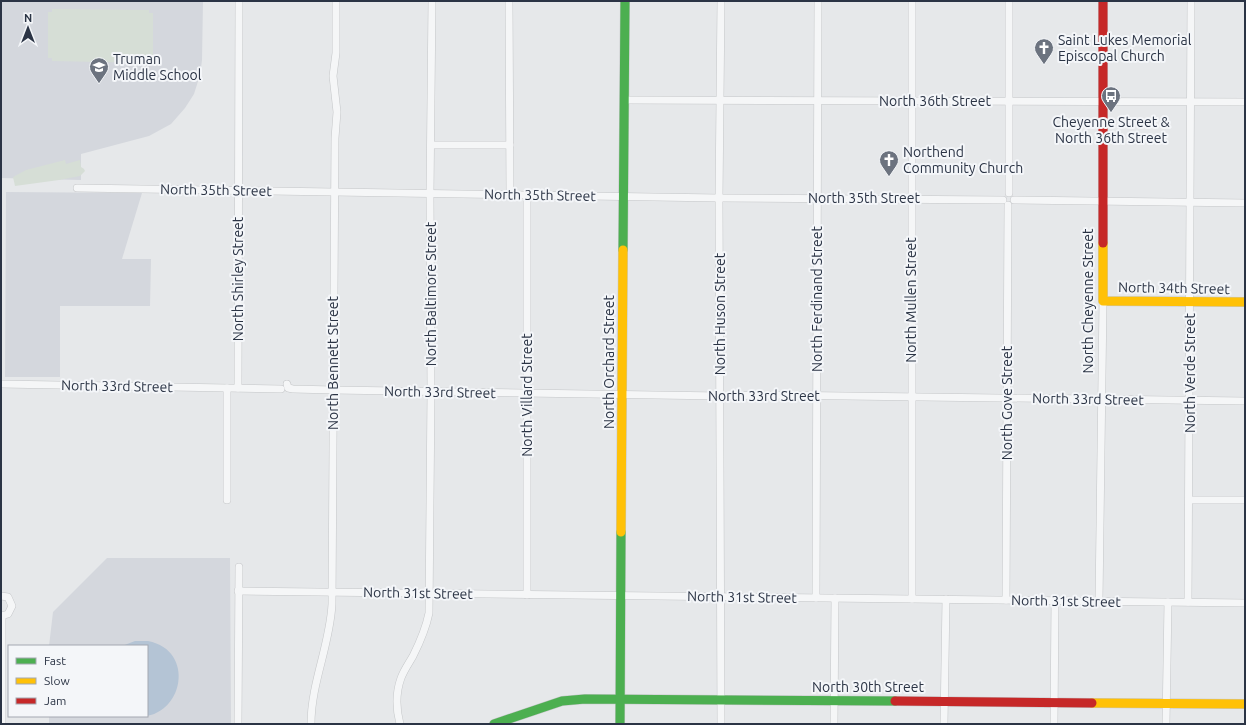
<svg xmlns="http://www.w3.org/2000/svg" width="1246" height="725" font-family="Ubuntu,sans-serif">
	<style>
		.built { fill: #d4d7dd }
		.green { fill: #d6ded6 }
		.water { fill: #b4c4d5 }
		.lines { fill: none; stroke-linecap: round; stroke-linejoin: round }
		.street-casing { stroke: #c4c6c8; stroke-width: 8 }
		.fast-casing { stroke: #c4c6c8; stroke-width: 10 }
		.slow-casing { stroke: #c4c6c8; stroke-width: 10 }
		.jam-casing { stroke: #c4c6c8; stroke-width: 10 }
		.street { stroke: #f5f6f7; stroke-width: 7 }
		.fast { stroke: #4caf50; stroke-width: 9 }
		.slow { stroke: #ffc107; stroke-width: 9 }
		.jam { stroke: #c62828; stroke-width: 9 }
		.labels { text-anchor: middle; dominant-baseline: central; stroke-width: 4; stroke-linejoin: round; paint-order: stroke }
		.poi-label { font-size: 14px; fill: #2b3445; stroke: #f4f6f9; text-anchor: start }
		.street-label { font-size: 14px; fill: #2b3445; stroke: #f4f6f9 }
	</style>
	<rect width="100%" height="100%" fill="#e6e8ea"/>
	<g class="built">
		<polygon points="1,1 203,1 202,60 200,75 194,94 185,108 171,124 149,136 81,154 81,180 1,178"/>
		<polygon points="6,192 142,193 122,259 151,259 150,306 60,306 60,377 5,377"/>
		<polygon points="107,558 230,558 231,724 49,724 49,716 147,716 147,646 49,646 53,612"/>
	</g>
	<g class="green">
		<polygon points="52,9 149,10 149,13 153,13 153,60 148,60 148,63 52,61 52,58 48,58 48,12 52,12"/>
		<polygon points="65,160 66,164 80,160 81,167 84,169 85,171 80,176 59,180 15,186 13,177 26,170"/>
	</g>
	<path class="water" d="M 135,641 C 139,641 144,641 148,641 C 199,651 182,725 131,716 L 147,716 L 147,646 L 122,646 Z"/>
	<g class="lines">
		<g class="street-casing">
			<g id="street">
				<polyline points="509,1 510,194"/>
				<polyline points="721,1 719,198 721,724"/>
				<polyline points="625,100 1245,102"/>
				<polyline points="431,145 510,145"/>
				<polyline points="77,188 719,198 1003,200"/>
				<polyline points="1009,193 1009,1"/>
				<polyline points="527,194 527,595"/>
				<polyline points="1014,200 1245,203"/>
				<polyline points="1,384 281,389"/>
				<polyline points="287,384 288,388 293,389 333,390 721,396 769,395 1245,401"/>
				<polyline points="238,388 239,1"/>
				<polyline points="227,500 227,388"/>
				<polyline points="1189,500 1245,500"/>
				<polyline points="238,591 1245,603"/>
				<polyline points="1,596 8,597 12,606 8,614 1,616"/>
				<polyline points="816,598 818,1"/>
				<polyline points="912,599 912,1"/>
				<polyline points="1006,600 1008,205"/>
				<polyline points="1099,601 1103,301"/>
				<polyline points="1188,602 1191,1"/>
				<polyline points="2,724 2,616"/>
				<polyline points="238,724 239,567"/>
				<path d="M 311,724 C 311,683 330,645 332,604 L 335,138 L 337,112 L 333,76 L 336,53 L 336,1"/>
				<path d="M 400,724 C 396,709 396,692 401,678 C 404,670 409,663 413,656 C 420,642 426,628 429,613 L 431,392 L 430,194 L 432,1"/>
				<polyline points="834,724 835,598"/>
				<polyline points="944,724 946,599"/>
				<polyline points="1054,724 1055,600"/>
				<polyline points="1166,724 1168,602"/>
			</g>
		</g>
		<g class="fast-casing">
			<g id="fast">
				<polyline points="623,250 625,1"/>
				<polyline points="494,724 562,701 585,699 895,701"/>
				<polyline points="620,724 621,532"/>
			</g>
		</g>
		<g class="slow-casing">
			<g id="slow">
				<polyline points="1103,243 1103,301 1245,302"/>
				<polyline points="621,532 623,250"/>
				<polyline points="1092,703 1245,704"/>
			</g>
		</g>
		<g class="jam-casing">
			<g id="jam">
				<polyline points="1103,1 1103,243"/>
				<polyline points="895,701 1092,703"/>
			</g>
		</g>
		<use href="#street" class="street"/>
		<use href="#fast" class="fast"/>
		<use href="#slow" class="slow"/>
		<use href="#jam" class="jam"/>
	</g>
	<defs>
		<g id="church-pin" transform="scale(1)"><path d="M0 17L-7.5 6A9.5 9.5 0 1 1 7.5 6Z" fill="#6c737f" stroke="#f4f6f9"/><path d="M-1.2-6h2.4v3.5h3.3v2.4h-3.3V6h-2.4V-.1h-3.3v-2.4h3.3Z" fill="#fff"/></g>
		<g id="school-pin" transform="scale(1)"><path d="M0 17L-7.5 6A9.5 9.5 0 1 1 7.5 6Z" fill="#6c737f" stroke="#f4f6f9"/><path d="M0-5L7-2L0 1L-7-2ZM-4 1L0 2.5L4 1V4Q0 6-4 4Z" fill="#fff"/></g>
		<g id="bus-pin" transform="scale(1)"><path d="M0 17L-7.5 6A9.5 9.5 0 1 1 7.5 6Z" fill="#6c737f" stroke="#f4f6f9"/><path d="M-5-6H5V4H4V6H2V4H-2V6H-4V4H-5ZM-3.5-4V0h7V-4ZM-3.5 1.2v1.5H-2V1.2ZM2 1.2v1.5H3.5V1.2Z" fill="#fff"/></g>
	</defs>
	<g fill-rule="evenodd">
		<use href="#church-pin" x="1044" y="48"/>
		<use href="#school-pin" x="99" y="67"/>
		<use href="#bus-pin" x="1111" y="96"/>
		<use href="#church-pin" x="889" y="160"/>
	</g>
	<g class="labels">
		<g class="poi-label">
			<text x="1058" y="40">Saint Lukes Memorial<tspan x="1058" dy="16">Episcopal Church</tspan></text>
			<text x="113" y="59">Truman<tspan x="113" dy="16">Middle School</tspan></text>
			<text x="1111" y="122" text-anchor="middle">Cheyenne Street &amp;<tspan x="1111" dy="16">North 36th Street</tspan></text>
			<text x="903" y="152">Northend<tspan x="903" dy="16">Community Church</tspan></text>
		</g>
		<g class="street-label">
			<text x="935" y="101">North 36th Street</text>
			<text transform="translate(216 190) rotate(1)">North 35th Street</text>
			<text transform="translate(540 195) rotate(1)">North 35th Street</text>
			<text x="864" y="198">North 35th Street</text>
			<text transform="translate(238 279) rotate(-90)">North Shirley Street</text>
			<text transform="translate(1174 288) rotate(1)">North 34th Street</text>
			<text transform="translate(431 294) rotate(-90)">North Baltimore Street</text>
			<text transform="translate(817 299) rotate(-90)">North Ferdinand Street</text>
			<text transform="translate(911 300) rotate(-90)">North Mullen Street</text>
			<text transform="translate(1088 301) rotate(-90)">North Cheyenne Street</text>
			<text transform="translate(720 314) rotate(-90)">North Huson Street</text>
			<text transform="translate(609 362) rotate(-90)">North Orchard Street</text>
			<text transform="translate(333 363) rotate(-90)">North Bennett Street</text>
			<text transform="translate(1190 373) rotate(-90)">North Verde Street</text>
			<text transform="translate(117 386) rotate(1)">North 33rd Street</text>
			<text transform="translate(440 392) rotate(1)">North 33rd Street</text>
			<text transform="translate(527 395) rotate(-90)">North Villard Street</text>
			<text x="764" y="396">North 33rd Street</text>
			<text transform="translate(1088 399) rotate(1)">North 33rd Street</text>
			<text transform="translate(1007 403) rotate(-90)">North Gove Street</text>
			<text transform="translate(418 593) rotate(1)">North 31st Street</text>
			<text transform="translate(742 597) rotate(1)">North 31st Street</text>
			<text transform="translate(1066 601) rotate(1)">North 31st Street</text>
			<text x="868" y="687">North 30th Street</text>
		</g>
	</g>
	<rect width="1246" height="725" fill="none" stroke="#2b3445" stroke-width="4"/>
	<rect x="8" y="645" width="140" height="72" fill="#f4f6f9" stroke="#a4a8b1"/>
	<rect x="16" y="658" width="20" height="6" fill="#4caf50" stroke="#a4a8b1"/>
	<text x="44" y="665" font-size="12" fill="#2b3445">Fast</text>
	<rect x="16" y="678" width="20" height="6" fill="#ffc107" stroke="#a4a8b1"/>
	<text x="44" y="685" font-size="12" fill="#2b3445">Slow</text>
	<rect x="16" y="698" width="20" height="6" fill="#c62828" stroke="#a4a8b1"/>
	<text x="44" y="705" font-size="12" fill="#2b3445">Jam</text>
	<g transform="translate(28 28)" stroke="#f4f6f9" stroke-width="3" paint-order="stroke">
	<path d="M0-3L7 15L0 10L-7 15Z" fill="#2b3445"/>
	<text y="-6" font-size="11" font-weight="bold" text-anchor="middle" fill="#2b3445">N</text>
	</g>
</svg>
